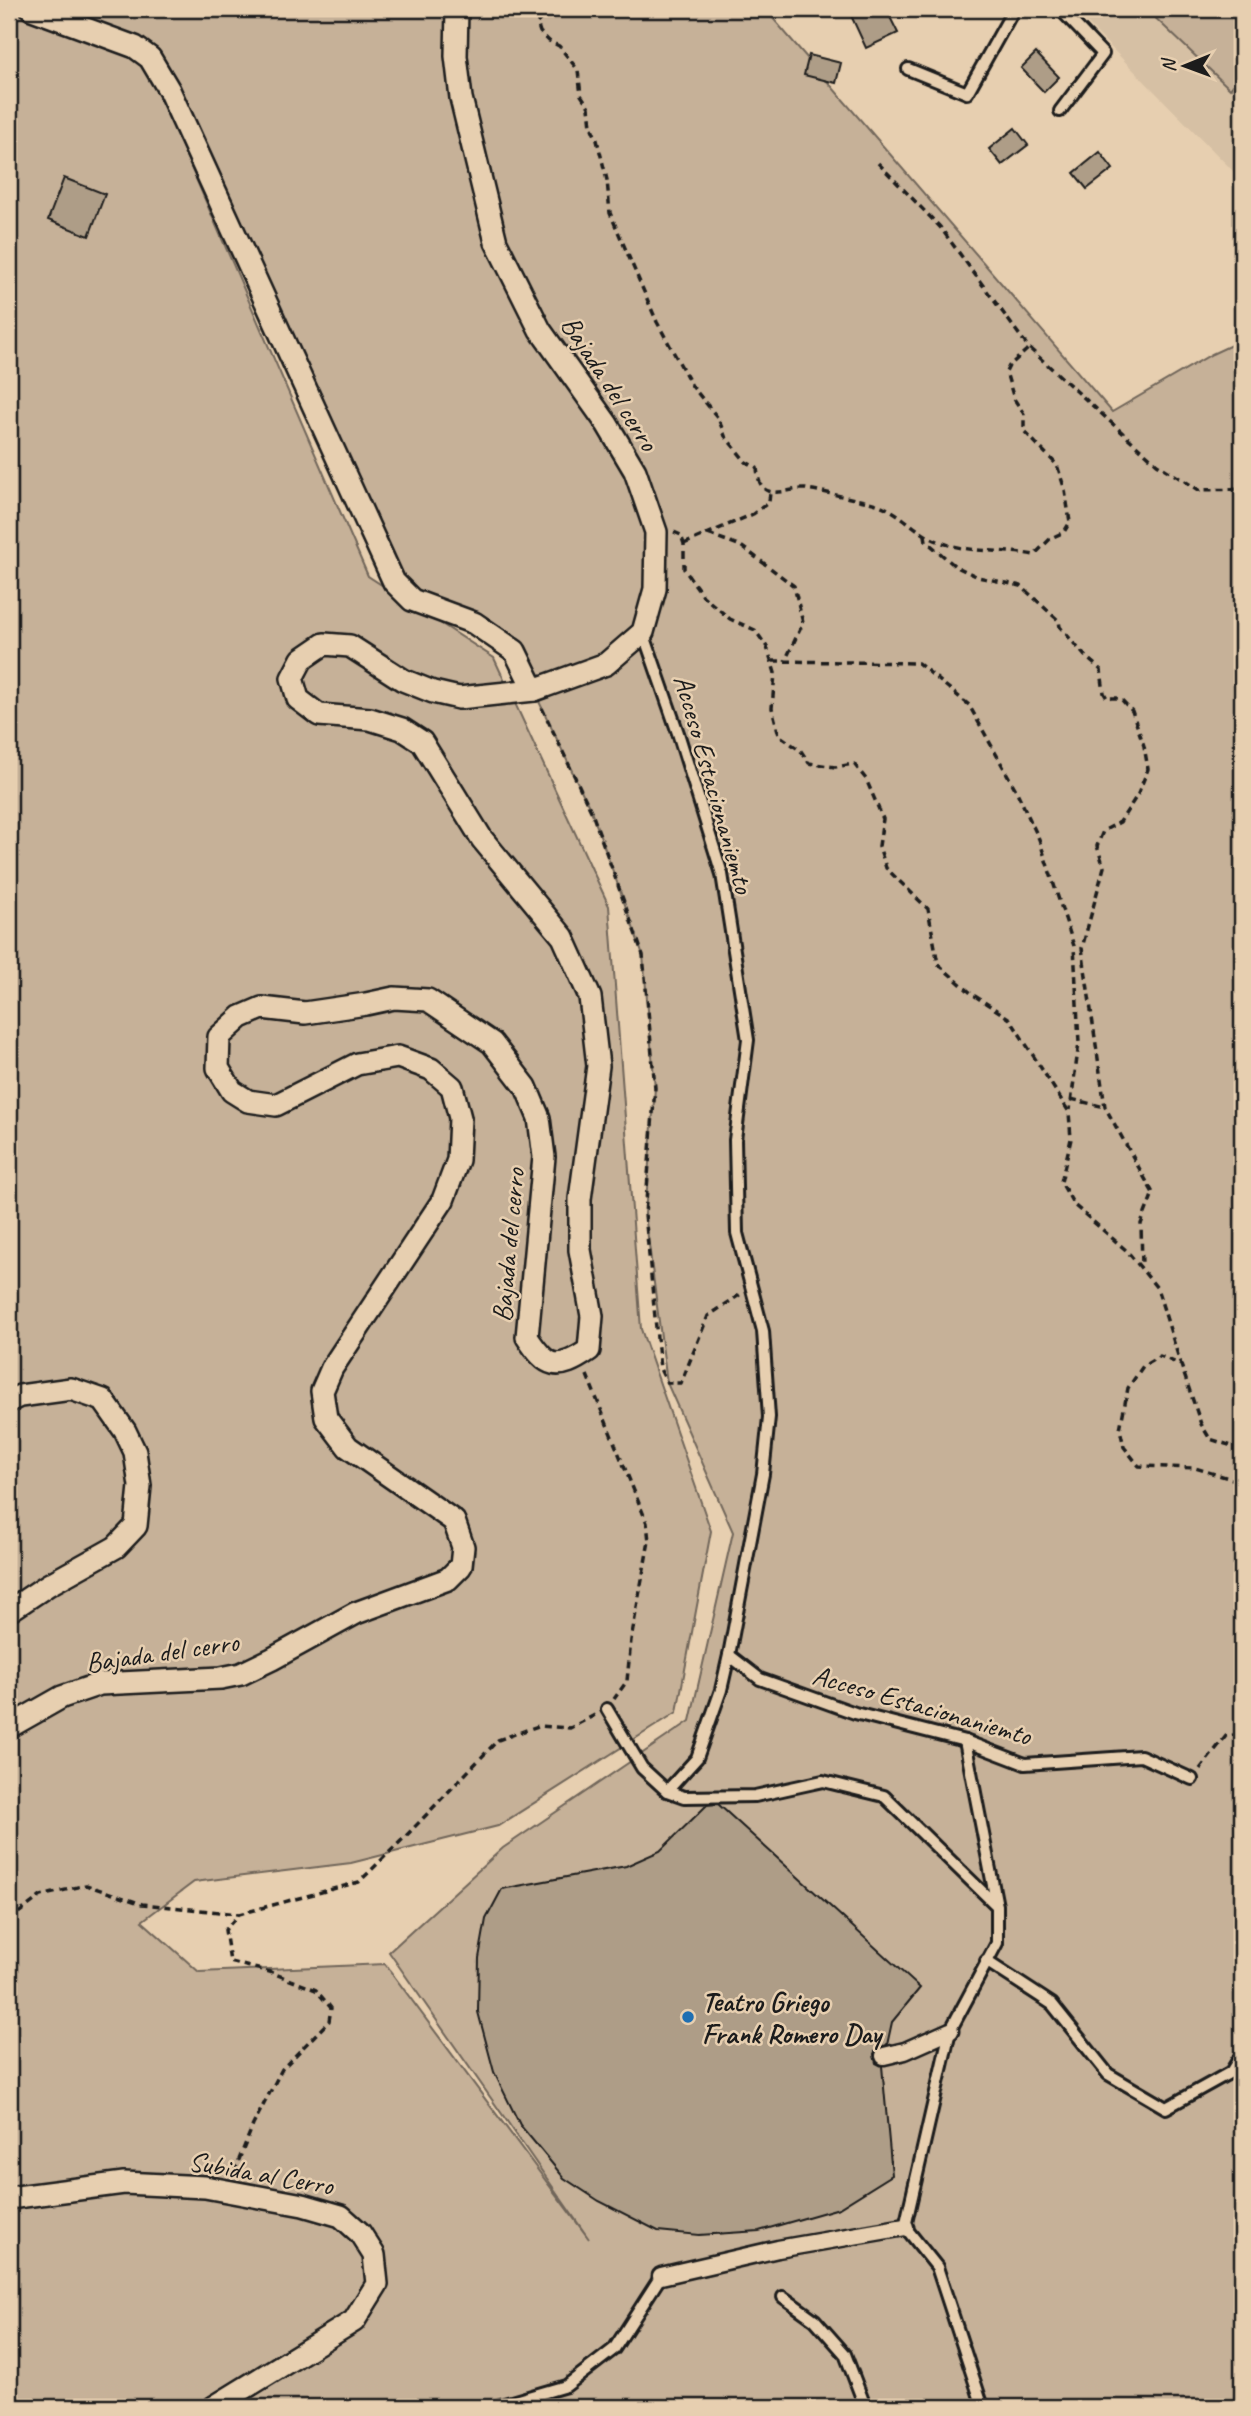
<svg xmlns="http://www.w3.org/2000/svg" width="1251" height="2416" font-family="Caveat,sans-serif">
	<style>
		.built { fill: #d6c0a4 }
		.green { fill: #c6b198; stroke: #71665a; stroke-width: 2; fill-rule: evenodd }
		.building { fill: #ae9d87; stroke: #1c1c1c; stroke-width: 2 }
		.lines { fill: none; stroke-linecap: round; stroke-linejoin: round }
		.service-casing { stroke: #1c1c1c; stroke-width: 16 }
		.pedestrian-casing { stroke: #1c1c1c; stroke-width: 21 }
		.minor-casing { stroke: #1c1c1c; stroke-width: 26 }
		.path { stroke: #1c1c1c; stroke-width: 3.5; stroke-dasharray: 7 5; stroke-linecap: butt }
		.service { stroke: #e7cfb0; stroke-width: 10 }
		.pedestrian { stroke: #e7cfb0; stroke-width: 16 }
		.minor { stroke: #e7cfb0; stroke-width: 21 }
		.poi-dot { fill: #1f6fb2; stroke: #e7cfb0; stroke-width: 2.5 }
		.labels { text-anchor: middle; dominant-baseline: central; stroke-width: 5; stroke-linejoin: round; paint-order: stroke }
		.street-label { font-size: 28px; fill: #1c1c1c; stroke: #e7cfb0 }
		.poi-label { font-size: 28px; font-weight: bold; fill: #1c1c1c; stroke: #e7cfb0; text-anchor: start }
	</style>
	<rect width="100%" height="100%" fill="#e7cfb0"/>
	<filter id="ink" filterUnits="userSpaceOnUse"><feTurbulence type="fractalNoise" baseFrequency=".0143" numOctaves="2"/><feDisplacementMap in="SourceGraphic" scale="14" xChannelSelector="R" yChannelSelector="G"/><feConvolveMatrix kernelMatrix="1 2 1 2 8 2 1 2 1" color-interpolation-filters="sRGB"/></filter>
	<g filter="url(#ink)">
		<polygon class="built" points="1073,9 1242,9 1242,180"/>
		<g class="green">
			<path d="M 9,9 L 765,9 L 1112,412 L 1212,354 L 1242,340 L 1242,2407 L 9,2407 ZM 145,61 L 394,582 L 515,651 L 592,813 L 643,955 L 655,1088 L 645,1214 L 667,1383 L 733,1532 L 690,1721 L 503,1848 L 389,1952 L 589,2239 L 385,1964 L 199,1972 L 142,1921 L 194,1882 L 351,1863 L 498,1826 L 677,1712 L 711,1531 L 641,1329 L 609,906 L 494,658 L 368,576 Z"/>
			<polygon points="1146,9 1242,9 1242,75 1230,89"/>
		</g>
		<g class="building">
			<polygon points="848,9 886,9 898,33 866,48"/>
			<polygon points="1036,53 1059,77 1044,92 1021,68"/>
			<polygon points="809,55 841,63 836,83 804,75"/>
			<polygon points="1015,128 1028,145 1002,165 989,149"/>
			<polygon points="1100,152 1113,169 1087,189 1074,173"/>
			<polygon points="64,178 105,194 89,236 48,220"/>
			<polygon points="718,1804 920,1988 892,2022 887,2045 877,2048 874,2054 876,2063 882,2066 892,2175 839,2208 759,2231 699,2235 658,2231 599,2201 564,2178 520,2125 494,2072 478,2012 479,1958 486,1919 502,1889 626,1866 660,1851 707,1805"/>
		</g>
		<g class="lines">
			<g class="service-casing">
				<g id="service">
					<polyline points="1060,9 1103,54 1060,111"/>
					<polyline points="908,69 967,93 1014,9"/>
					<polyline points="643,632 678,733 722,874 748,1040 735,1140 737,1233 763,1331 769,1417 763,1474 729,1655 760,1679 855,1713 965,1741 1025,1764 1141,1756 1192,1779"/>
					<polyline points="607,1709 642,1768 667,1791 684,1797 755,1796 823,1781 884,1796 997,1906"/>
					<polyline points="965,1741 997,1906 997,1943 950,2031 905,2227 937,2267 983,2407"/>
					<polyline points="667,1791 697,1758 721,1690 729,1655"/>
					<polyline points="986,1961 1052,2004 1108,2074 1166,2108 1231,2072 1242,2054"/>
					<polyline points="783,2297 815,2320 845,2354 863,2401 862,2407"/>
					<polyline points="494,2407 566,2386 614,2349 661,2276"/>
				</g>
			</g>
			<g class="pedestrian-casing">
				<g id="pedestrian">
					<polyline points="884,2056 905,2051 950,2031"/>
					<polyline points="661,2276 778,2249 905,2227"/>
				</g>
			</g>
			<g class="minor-casing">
				<g id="minor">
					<polyline points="32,9 135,47 150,58 169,90 394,582 412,600 474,623 515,651 534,690"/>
					<polyline points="9,1401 20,1396 71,1389 103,1400 125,1431 135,1452 140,1486 136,1526 116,1547 48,1585 9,1611"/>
					<path d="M 9,1727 L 62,1697 L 100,1684 L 221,1678 L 241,1674 L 272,1659 L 356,1613 L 448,1579 L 461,1566 L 463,1547 L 454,1521 L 348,1447 L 326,1418 L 322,1391 L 332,1368 L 443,1200 L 458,1160 L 460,1118 L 452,1087 L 431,1069 L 398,1057 L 357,1064 L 276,1105 L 248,1101 L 232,1091 L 218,1068 L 219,1037 L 241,1017 L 262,1008 L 305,1013 L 366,1004 L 394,998 L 428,1000 L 492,1043 L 526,1087 L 539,1118 L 544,1157 L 527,1337 C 547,1368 557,1372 589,1350 L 592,1316 L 580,1250 L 580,1199 L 598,1066 L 590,997 L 563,937 L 482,839 L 422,742 L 402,729 L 370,719 L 319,715 L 298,699 L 292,678 L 302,659 L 324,644 L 350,646 L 403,680 L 433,692 L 459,698 L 534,690 L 606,664 L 643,632 L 655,589 L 656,532 L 635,471 L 607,424 L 540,330 L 496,242 L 461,98 L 456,56 L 457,9"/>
					<polyline points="9,2198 124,2183 205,2187 303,2205 341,2216 360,2233 374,2255 377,2284 354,2321 214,2407"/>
				</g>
			</g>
			<g class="path">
				<path d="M 550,9 L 537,23 L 540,32 L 549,41 L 559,46 L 578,70 L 581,95 L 589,107 L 591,126 L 597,140 L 607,180 L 610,213 L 657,322 L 692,386 L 718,418 L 725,436 L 746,462 L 757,468 C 758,476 759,488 768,491 C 779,495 794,488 806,489 C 826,492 848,498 869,502 C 896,508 908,525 929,537 C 963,555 998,548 1034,555 L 1051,538 L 1064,532 L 1070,522 L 1065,490 L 1057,465 L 1024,431 L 1024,414 L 1014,399 L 1006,372 L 1009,366 L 1029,348"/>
				<polyline points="878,163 940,227 1029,348 1157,464 1199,490 1242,489"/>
				<polyline points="674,532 681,535 684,544 684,569 703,596 730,619 755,630 767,647 775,673 772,708 779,735 801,751 809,763 835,767 854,764 866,779 883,819 879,846 886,868 928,909 938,964 972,994 1010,1019 1069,1112 1071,1139 1061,1182 1074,1205 1127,1251 1157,1288 1181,1365"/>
				<polyline points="708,534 741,546 794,586 803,623 785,661"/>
				<polyline points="925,535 926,541 955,566 978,577 1021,586 1059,621 1060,627 1085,656 1101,670 1104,693 1107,698 1120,698 1132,711 1144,746 1148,769 1138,794 1120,822 1103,831 1097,846 1104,867 1082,948 1105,1107 1153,1193 1141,1224 1142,1266"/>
				<polyline points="684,544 753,514 769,502 770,492"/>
				<polyline points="773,661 918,663 969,705 1016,790 1039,839 1074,946 1079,1043 1070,1110"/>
				<polyline points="542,708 592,813 643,955 655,1088 645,1214 660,1369 667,1383 681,1383 708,1316 741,1294"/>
				<polyline points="1071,1099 1105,1107"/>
				<polyline points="587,1375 647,1523 649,1541 631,1640 627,1681 614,1699"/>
				<polyline points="1242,1446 1232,1446 1210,1439 1201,1424 1181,1365 1160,1356 1143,1366 1128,1388 1120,1429 1124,1447 1139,1466 1195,1468 1242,1482"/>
				<polyline points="1200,1769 1226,1736 1242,1734"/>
				<polyline points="9,1920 41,1896 86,1885 142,1904 239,1914"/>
				<polyline points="234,2172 253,2125 282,2069 329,2021 331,2008 316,1990 270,1972 230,1962 225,1930 239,1914 359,1882 405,1837 498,1740 538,1726 570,1728 595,1715"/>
			</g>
			<use href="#service" class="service"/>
			<use href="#pedestrian" class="pedestrian"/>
			<use href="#minor" class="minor"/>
		</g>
	</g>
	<circle class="poi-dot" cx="688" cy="2017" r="7"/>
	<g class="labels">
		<g class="street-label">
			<text transform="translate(610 383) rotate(57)">Bajada del cerro</text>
			<text transform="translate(714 784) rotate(74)">Acceso Estacionaniemto</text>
			<text transform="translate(508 1245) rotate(-85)">Bajada del cerro</text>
			<text transform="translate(162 1652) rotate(-8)">Bajada del cerro</text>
			<text transform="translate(922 1705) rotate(16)">Acceso Estacionaniemto</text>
			<text transform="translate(261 2173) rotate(10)">Subida al Cerro</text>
		</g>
		<g class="poi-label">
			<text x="702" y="2001">Teatro Griego<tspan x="702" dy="32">Frank Romero Day</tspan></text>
		</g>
	</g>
	<rect width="1251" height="2416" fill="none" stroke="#e7cfb0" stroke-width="35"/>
	<rect x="18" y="18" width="1216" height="2381" fill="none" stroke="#1c1c1c" stroke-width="2.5" filter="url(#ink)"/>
	<g transform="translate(1185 66) rotate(269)" stroke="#e7cfb0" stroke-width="5" paint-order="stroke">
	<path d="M0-5L12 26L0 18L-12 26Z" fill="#1c1c1c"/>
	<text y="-10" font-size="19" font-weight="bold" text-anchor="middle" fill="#1c1c1c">N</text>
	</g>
</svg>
